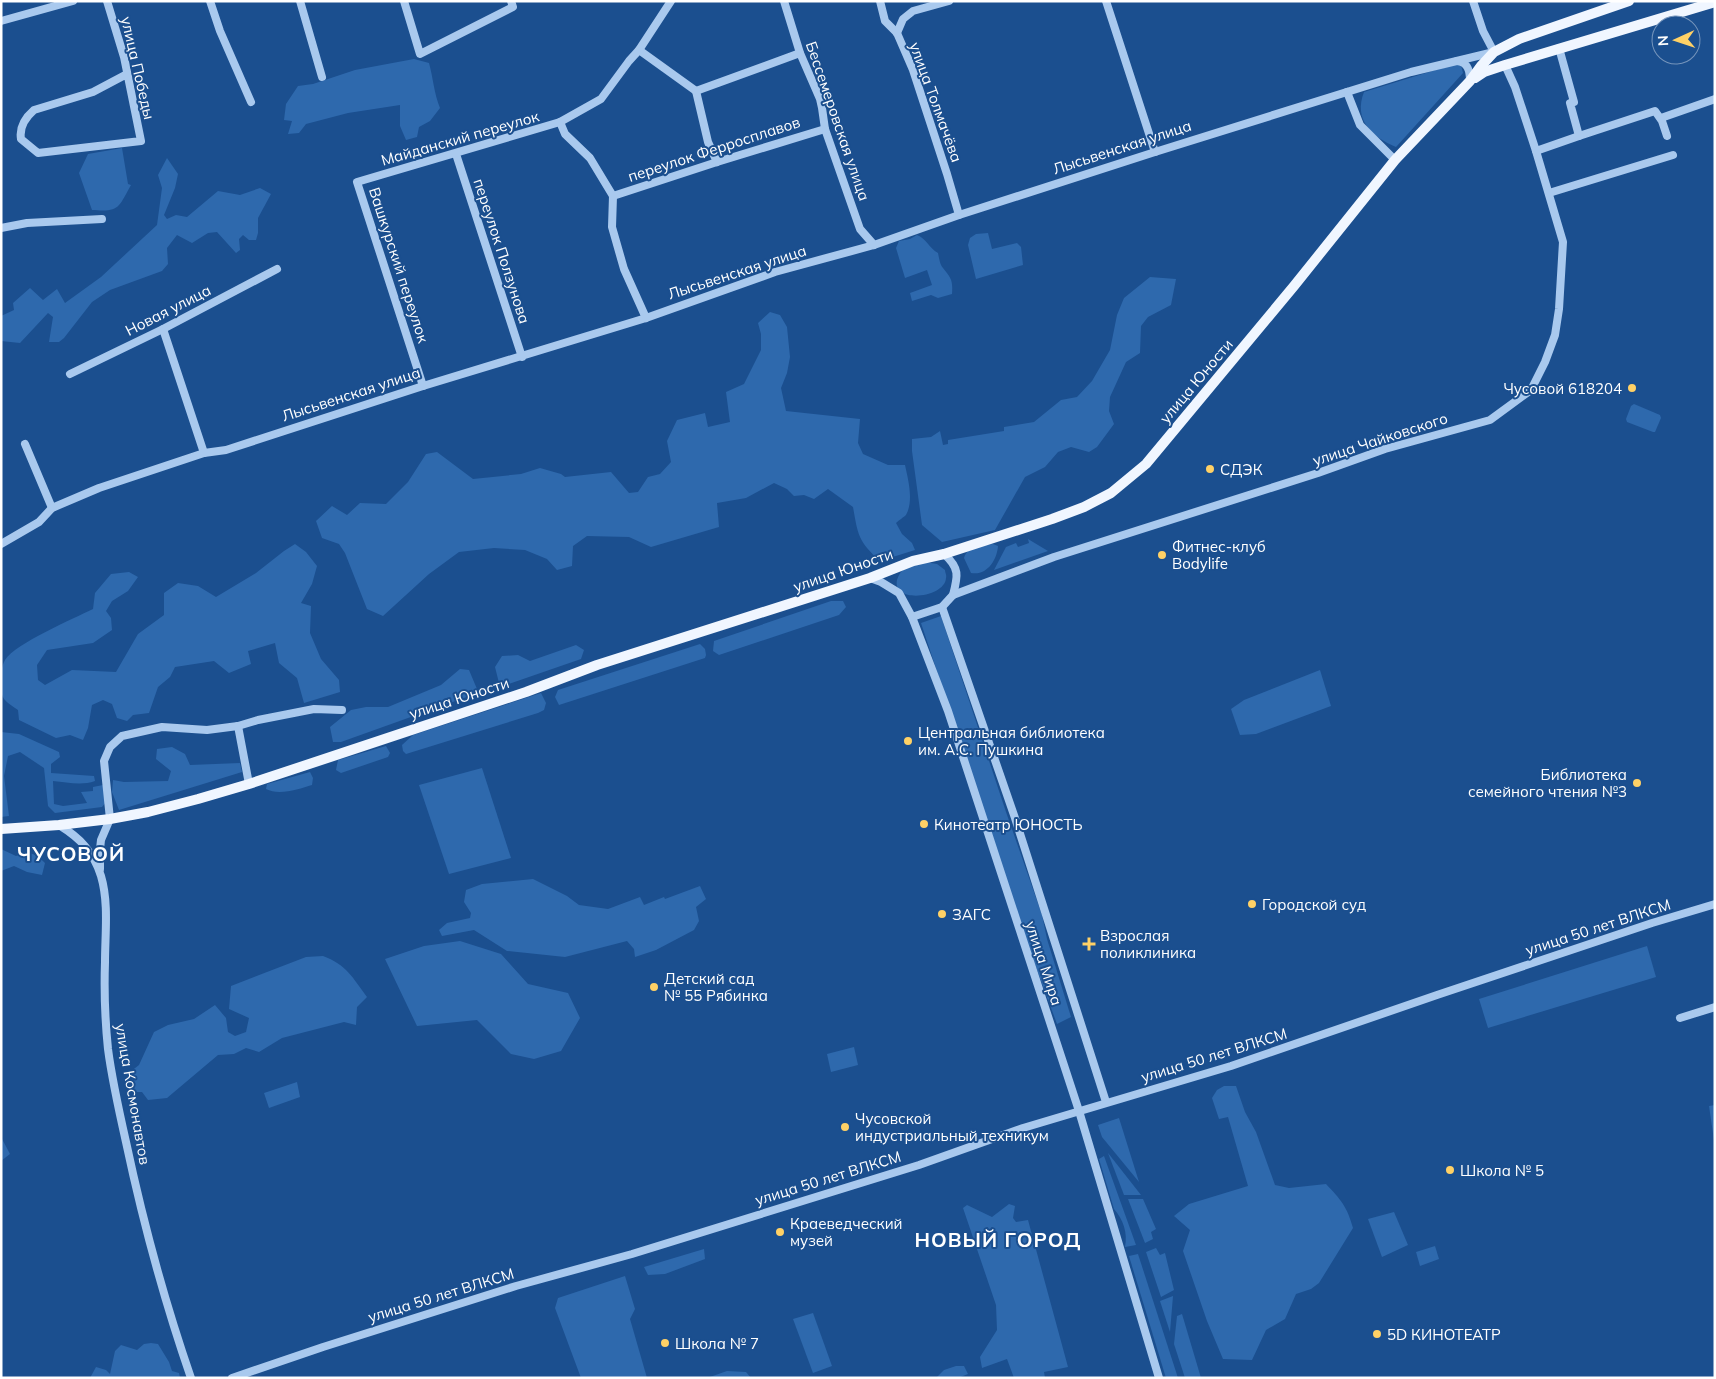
<svg xmlns="http://www.w3.org/2000/svg" width="1716" height="1379" font-family="Mulish,sans-serif">
	<style>
		.green { fill: #2e69ad }
		.lines { fill: none; stroke-linecap: round; stroke-linejoin: round }
		.minor { stroke: #a9c9ee; stroke-width: 8 }
		.major { stroke: #f0f6ff; stroke-width: 10 }
		.poi-dot { fill: #ffd166; stroke: #1b4f8f; stroke-width: 2 }
		.labels { text-anchor: middle; dominant-baseline: central; stroke-width: 4; stroke-linejoin: round; paint-order: stroke }
		.street-label { font-size: 15px; fill: #fff; stroke: #1b4f8f }
		.poi-label { font-size: 15px; fill: #fff; stroke: #1b4f8f; text-anchor: start }
		.district-label { font-size: 20px; font-weight: bold; letter-spacing: 1px; fill: #fff; stroke: #1b4f8f }
	</style>
	<rect width="100%" height="100%" fill="#1b4f8f"/>
	<g class="green">
		<path d="M 414,59 L 429,63 C 433,77 434,94 440,108 L 430,121 L 419,127 L 417,137 L 406,140 L 400,126 L 400,105 L 348,113 L 306,124 L 299,133 L 288,134 L 292,121 L 284,120 L 286,104 L 298,86 L 313,84 L 355,70 Z"/>
		<path d="M 1455,64 L 1461,65 L 1463,73 L 1396,147 C 1372,137 1353,120 1364,92 Z"/>
		<path d="M 122,148 L 128,184 L 131,185 C 118,208 120,212 92,210 L 79,173 L 88,154 Z"/>
		<polygon points="167,158 178,174 175,188 164,215 167,219 176,215 187,217 218,191 240,195 260,188 271,194 258,218 258,233 256,240 249,240 243,235 239,239 240,250 236,253 217,232 208,233 192,243 177,235 167,248 168,264 162,271 110,290 92,302 64,338 59,342 49,342 53,317 48,313 20,343 1,341 1,316 14,310 13,303 30,288 43,300 57,289 65,303 101,277 157,225 162,188 158,175"/>
		<polygon points="988,233 992,249 1017,243 1021,247 1023,265 976,279 968,245 970,238 976,234"/>
		<path d="M 917,235 C 926,238 929,248 938,253 C 939,258 940,265 943,268 C 951,278 953,280 952,294 L 938,298 L 931,295 L 912,301 L 910,293 L 932,285 L 927,270 L 905,278 L 896,248 L 899,241 L 910,239 Z"/>
		<polygon points="1150,277 1176,279 1171,305 1148,317 1141,326 1140,353 1126,362 1110,397 1109,411 1114,424 1097,447 1089,452 1071,447 1058,452 1045,467 1025,477 995,530 942,542 922,525 912,451 912,439 931,437 940,431 943,445 948,444 948,440 1004,431 1004,427 1034,422 1061,400 1077,397 1092,381 1110,350 1117,315 1124,298"/>
		<path d="M 770,312 L 780,315 L 787,327 L 790,357 L 787,373 L 781,388 L 786,411 L 860,419 L 858,443 L 863,454 L 888,465 L 905,465 C 908,479 914,501 906,515 C 904,517 899,520 896,523 L 902,534 L 912,543 L 915,550 L 880,561 C 858,541 858,535 853,507 L 828,489 L 814,499 L 804,495 L 794,496 L 787,489 L 774,483 L 746,498 L 717,503 L 719,527 L 651,547 L 629,537 L 587,536 L 573,546 L 572,566 L 557,570 L 547,559 L 525,550 L 494,548 L 459,552 L 429,574 L 383,616 L 367,609 L 345,553 L 339,544 L 322,538 L 316,521 L 332,506 L 347,515 L 360,503 L 386,504 L 408,482 L 426,454 L 437,452 L 473,479 L 521,474 L 540,468 L 561,474 L 565,477 L 611,472 L 629,493 L 638,492 L 648,477 L 660,474 L 671,462 L 667,441 L 677,420 L 705,413 L 708,427 L 730,422 L 726,392 L 744,384 L 761,350 L 761,334 L 758,323 Z"/>
		<polygon points="1634,404 1660,415 1661,418 1655,432 1653,432 1627,422 1626,419 1631,406"/>
		<polygon points="1028,539 1048,551 994,570 1006,547 1016,543 1018,547 1029,543"/>
		<path d="M 295,544 L 306,552 L 317,566 L 312,584 L 301,603 L 311,606 L 310,633 L 321,659 L 339,680 L 340,692 L 304,703 L 297,678 L 279,663 L 275,643 L 248,651 L 251,664 L 229,673 L 214,661 L 175,667 L 170,677 L 158,687 L 149,713 L 133,715 L 127,721 L 117,718 L 112,704 L 103,700 L 92,705 L 88,728 L 83,740 L 70,735 L 56,738 L 19,720 L 18,710 C 4,700 1,700 1,683 C 1,675 1,667 5,660 C 16,643 73,619 93,609 L 95,593 L 111,574 L 129,572 L 138,577 L 128,591 L 112,601 L 106,611 L 111,618 L 112,630 L 93,643 L 47,650 L 37,665 L 38,680 L 45,685 L 72,670 L 116,672 L 138,634 L 164,615 L 164,593 L 178,583 L 198,586 L 216,597 L 256,573 L 284,551 Z"/>
		<path d="M 993,544 L 998,546 C 997,560 987,576 971,573 L 964,558 C 968,545 981,546 993,544 Z"/>
		<path d="M 925,562 L 937,564 L 945,570 C 945,573 947,575 946,578 C 945,598 892,604 897,580 C 898,577 900,572 903,570 C 908,566 919,565 925,562 Z"/>
		<polygon points="831,601 843,601 846,607 839,615 719,655 713,651 714,641"/>
		<polygon points="941,616 1006,812 1042,915 1047,939 1071,1017 1057,1024 1027,943 921,623"/>
		<polygon points="700,644 705,649 706,655 705,658 559,705 555,697 558,690"/>
		<polygon points="576,645 584,650 581,659 500,687 495,667 502,656 518,655 530,661"/>
		<polygon points="460,669 469,670 477,689 475,694 341,742 333,742 330,727 351,710 366,707 388,707 441,685"/>
		<polygon points="1320,670 1331,706 1256,734 1240,735 1231,709 1244,700"/>
		<polygon points="541,693 546,703 544,710 538,713 406,754 403,751 402,745 413,735"/>
		<path d="M 1,732 L 19,734 L 59,752 L 60,757 L 51,764 L 51,773 L 94,776 L 95,781 C 81,786 67,782 53,781 L 54,804 L 63,806 L 87,803 L 81,792 L 93,791 L 93,787 L 103,785 L 107,801 L 102,807 L 55,813 L 48,806 L 44,768 L 20,752 L 8,756 L 4,776 L 9,816 L 1,817 Z"/>
		<polygon points="386,746 390,753 388,757 341,773 336,770 338,760"/>
		<polygon points="172,747 185,754 190,765 240,763 242,772 119,810 112,792 113,780 124,782 168,781 171,771 156,759 157,749"/>
		<polygon points="482,768 511,858 449,874 419,785"/>
		<path d="M 310,772 L 313,778 L 312,785 C 299,789 279,796 266,789 L 267,784 Z"/>
		<path d="M 1,849 L 16,856 C 30,851 34,853 45,863 L 42,875 L 27,872 L 14,866 L 1,871 Z"/>
		<polygon points="533,879 567,896 579,905 608,909 640,897 644,905 664,897 665,899 700,886 706,899 696,907 699,921 694,930 656,950 635,957 634,949 627,941 565,957 507,951 474,930 442,936 439,930 447,923 470,918 471,913 464,902 466,890 482,884"/>
		<polygon points="460,941 501,954 528,984 568,993 580,1018 561,1051 534,1059 511,1054 477,1020 417,1026 385,959 424,946"/>
		<polygon points="1647,946 1656,977 1488,1028 1479,999"/>
		<path d="M 323,956 C 347,965 352,977 367,997 L 357,1007 L 356,1025 L 344,1022 L 282,1038 L 259,1052 L 246,1048 L 234,1054 L 218,1055 L 167,1098 L 148,1100 L 142,1092 L 135,1092 L 130,1072 L 139,1065 L 154,1032 L 168,1025 L 194,1019 L 215,1005 L 226,1018 L 228,1032 L 235,1036 L 246,1032 L 249,1018 L 229,1009 L 231,986 L 306,957 Z"/>
		<polygon points="854,1047 858,1065 831,1072 827,1054"/>
		<polygon points="297,1082 300,1097 269,1108 264,1093"/>
		<path d="M 1224,1086 L 1236,1086 L 1245,1112 L 1256,1132 L 1275,1185 L 1289,1188 L 1326,1184 C 1341,1200 1347,1206 1353,1228 L 1319,1283 L 1311,1289 L 1296,1294 L 1285,1319 L 1266,1330 L 1252,1360 L 1223,1359 L 1207,1321 L 1183,1251 L 1190,1230 L 1174,1216 L 1189,1204 L 1248,1186 L 1228,1117 L 1219,1119 L 1212,1098 L 1217,1090 Z"/>
		<polygon points="1715,1105 1715,1147 1709,1106"/>
		<polygon points="1119,1118 1139,1182 1102,1137 1098,1125"/>
		<polygon points="1,1137 10,1154 1,1161"/>
		<polygon points="1108,1153 1141,1195 1124,1195"/>
		<path d="M 1104,1156 L 1136,1245 L 1125,1247 C 1128,1233 1123,1219 1114,1209 L 1099,1159 Z"/>
		<polygon points="1128,1199 1143,1199 1156,1229 1151,1232 1153,1239 1145,1243"/>
		<polygon points="1009,1204 1015,1206 1013,1218 1016,1222 1028,1220 1068,1367 1044,1372 1045,1378 1014,1378 1007,1359 982,1368 980,1357 997,1330 996,1305 963,1208 967,1205 992,1217"/>
		<polygon points="1394,1212 1408,1245 1382,1257 1368,1219"/>
		<polygon points="1435,1246 1439,1259 1420,1266 1416,1252"/>
		<polygon points="1156,1248 1160,1255 1165,1253 1174,1290 1161,1297 1146,1252"/>
		<polygon points="704,1249 705,1259 665,1274 648,1275 644,1267"/>
		<polygon points="1138,1254 1178,1378 1166,1378 1129,1256"/>
		<polygon points="625,1276 635,1309 630,1319 647,1378 581,1378 555,1308 558,1298"/>
		<polygon points="1173,1296 1170,1332 1160,1301"/>
		<polygon points="813,1313 832,1366 813,1373 793,1319"/>
		<polygon points="1182,1314 1201,1378 1185,1378 1174,1344 1177,1316"/>
		<polygon points="151,1343 158,1344 169,1362 172,1371 179,1373 180,1378 90,1378 96,1367 106,1370 110,1374 115,1351 121,1345 137,1350 144,1344"/>
		<polygon points="956,1366 964,1366 968,1374 958,1378 936,1378 944,1370"/>
		<polygon points="727,1371 746,1372 751,1378 707,1378"/>
	</g>
	<g class="lines">
		<g class="minor">
			<path d="M 107,1 L 124,57 L 141,141 L 38,153 L 21,139 C 19,127 26,117 34,110 L 93,92 L 127,74"/>
			<polyline points="210,1 220,31 251,102"/>
			<polyline points="300,1 322,77"/>
			<polyline points="404,1 420,54 513,7 511,1"/>
			<polyline points="784,1 800,53 820,99 822,108 825,129 860,229 874,245"/>
			<polyline points="880,1 885,21 897,33 913,70 947,174 959,215"/>
			<polyline points="1106,1 1155,152"/>
			<polyline points="1,21 73,1"/>
			<polyline points="897,33 903,19 913,11 949,1"/>
			<polyline points="639,50 696,91 800,53"/>
			<path d="M 1457,61 C 1468,62 1470,71 1470,81"/>
			<polyline points="696,91 708,142 717,162"/>
			<polyline points="1347,92 1360,125 1395,160"/>
			<polyline points="1661,118 1715,99"/>
			<polyline points="560,122 565,134 590,158 613,196 612,227 624,269 646,318"/>
			<polyline points="1579,136 1655,111 1662,121 1667,136"/>
			<polyline points="1536,151 1579,136 1570,103 1574,102 1559,48"/>
			<polyline points="456,154 522,357"/>
			<polyline points="1549,193 1673,155"/>
			<polyline points="613,196 717,162 825,129"/>
			<polyline points="1,228 27,223 102,219"/>
			<polyline points="163,329 204,453"/>
			<polyline points="70,374 163,329 277,269"/>
			<polyline points="423,386 357,182 560,122 601,99 629,61 639,50 671,1"/>
			<polyline points="25,444 52,508"/>
			<polyline points="1,544 39,522 52,508 99,488 204,453 226,450 423,386 646,318 775,272 874,245 959,215 1155,152 1411,72 1494,52 1483,31 1473,1"/>
			<path d="M 944,554 C 960,568 958,576 953,595"/>
			<polyline points="870,578 881,582 899,593 912,617 948,711 1079,1111 1159,1378"/>
			<polyline points="942,607 1015,818 1106,1102"/>
			<polyline points="912,617 942,607 953,595 1054,557 1318,473 1385,449 1490,420 1531,390 1545,362 1555,335 1559,309 1563,242 1536,151 1515,87 1505,65"/>
			<polyline points="238,726 249,784"/>
			<path d="M 59,825 C 80,838 93,851 101,876 C 109,903 105,934 105,962 C 104,991 105,1020 108,1049 C 112,1080 119,1111 126,1142 C 143,1222 164,1300 191,1378"/>
			<polyline points="100,869 100,849 101,840 110,819 104,761 110,747 122,736 162,727 207,730 238,726 258,720 314,709 342,710"/>
			<polyline points="1680,1018 1715,1007"/>
			<polyline points="232,1378 323,1347 516,1286 632,1254 919,1165 1023,1128 1231,1066 1437,995 1652,923 1715,904"/>
		</g>
		<g class="major">
			<polyline points="1475,78 1484,72 1505,65 1715,2"/>
			<polyline points="1,829 59,825 110,819 148,812 198,799 249,784 526,692 597,665 870,578 913,561 944,554 1052,519 1084,507 1111,493 1146,464 1294,286 1395,160 1470,81 1481,66 1494,52 1519,39 1629,1"/>
		</g>
	</g>
	<g class="poi-dot">
		<circle cx="1632" cy="388" r="5"/>
		<circle cx="1210" cy="469" r="5"/>
		<circle cx="1162" cy="555" r="5"/>
		<circle cx="908" cy="741" r="5"/>
		<circle cx="1637" cy="783" r="5"/>
		<circle cx="924" cy="824" r="5"/>
		<circle cx="1252" cy="904" r="5"/>
		<circle cx="942" cy="914" r="5"/>
		<path d="M1086.5 936.5h5v5h5v5h-5v5h-5v-5h-5v-5h5z"/>
		<circle cx="654" cy="987" r="5"/>
		<circle cx="845" cy="1127" r="5"/>
		<circle cx="1450" cy="1170" r="5"/>
		<circle cx="780" cy="1232" r="5"/>
		<circle cx="1377" cy="1334" r="5"/>
		<circle cx="665" cy="1343" r="5"/>
	</g>
	<g class="labels">
		<g class="street-label">
			<text transform="translate(138 68) rotate(77)">улица Победы</text>
			<text transform="translate(936 102) rotate(70)">улица Толмачёва</text>
			<text transform="translate(838 121) rotate(71)">Бессемеровская улица</text>
			<text transform="translate(460 138) rotate(-16)">Майданский переулок</text>
			<text transform="translate(1122 147) rotate(-18)">Лысьвенская улица</text>
			<text transform="translate(714 149) rotate(-18)">переулок Ферросплавов</text>
			<text transform="translate(502 251) rotate(72)">переулок Ползунова</text>
			<text transform="translate(399 265) rotate(72)">Вашкурский переулок</text>
			<text transform="translate(737 272) rotate(-18)">Лысьвенская улица</text>
			<text transform="translate(168 310) rotate(-27)">Новая улица</text>
			<text transform="translate(1196 381) rotate(-50)">улица Юности</text>
			<text transform="translate(351 394) rotate(-18)">Лысьвенская улица</text>
			<text transform="translate(1380 439) rotate(-18)">улица Чайковского</text>
			<text transform="translate(843 570) rotate(-19)">улица Юности</text>
			<text transform="translate(459 698) rotate(-18)">улица Юности</text>
			<text transform="translate(1598 927) rotate(-18)">улица 50 лет ВЛКСМ</text>
			<text transform="translate(1044 963) rotate(72)">улица Мира</text>
			<text transform="translate(1214 1055) rotate(-17)">улица 50 лет ВЛКСМ</text>
			<text transform="translate(133 1094) rotate(80)">улица Космонавтов</text>
			<text transform="translate(828 1178) rotate(-17)">улица 50 лет ВЛКСМ</text>
			<text transform="translate(441 1295) rotate(-17)">улица 50 лет ВЛКСМ</text>
		</g>
		<g class="poi-label">
			<text x="1622" y="388" text-anchor="end">Чусовой 618204</text>
			<text x="1220" y="469">СДЭК</text>
			<text x="1172" y="546">Фитнес-клуб<tspan x="1172" dy="17">Bodylife</tspan></text>
			<text x="918" y="732">Центральная библиотека<tspan x="918" dy="17">им. А.С. Пушкина</tspan></text>
			<text x="1627" y="774" text-anchor="end">Библиотека<tspan x="1627" dy="17">семейного чтения №3</tspan></text>
			<text x="934" y="824">Кинотеатр ЮНОСТЬ</text>
			<text x="1262" y="904">Городской суд</text>
			<text x="952" y="914">ЗАГС</text>
			<text x="1100" y="935">Взрослая<tspan x="1100" dy="17">поликлиника</tspan></text>
			<text x="664" y="978">Детский сад<tspan x="664" dy="17">№ 55 Рябинка</tspan></text>
			<text x="855" y="1118">Чусовской<tspan x="855" dy="17">индустриальный техникум</tspan></text>
			<text x="1460" y="1170">Школа № 5</text>
			<text x="790" y="1223">Краеведческий<tspan x="790" dy="17">музей</tspan></text>
			<text x="1387" y="1334">5D КИНОТЕАТР</text>
			<text x="675" y="1343">Школа № 7</text>
		</g>
		<g class="district-label">
			<text x="71" y="853">ЧУСОВОЙ</text>
			<text x="998" y="1239">НОВЫЙ ГОРОД</text>
		</g>
	</g>
	<rect width="1716" height="1379" fill="none" stroke="#ffffff" stroke-width="5"/>
	<g transform="translate(1676 40) rotate(267)"><circle r="24" fill="#1b4f8f" stroke="#7695bc"/>
	<path d="M0-4L9 19L0 12L-9 19Z" fill="#ffd166"/>
	<text y="-8" font-size="14" font-weight="bold" text-anchor="middle" fill="#ffffff">N</text>
	</g>
</svg>
